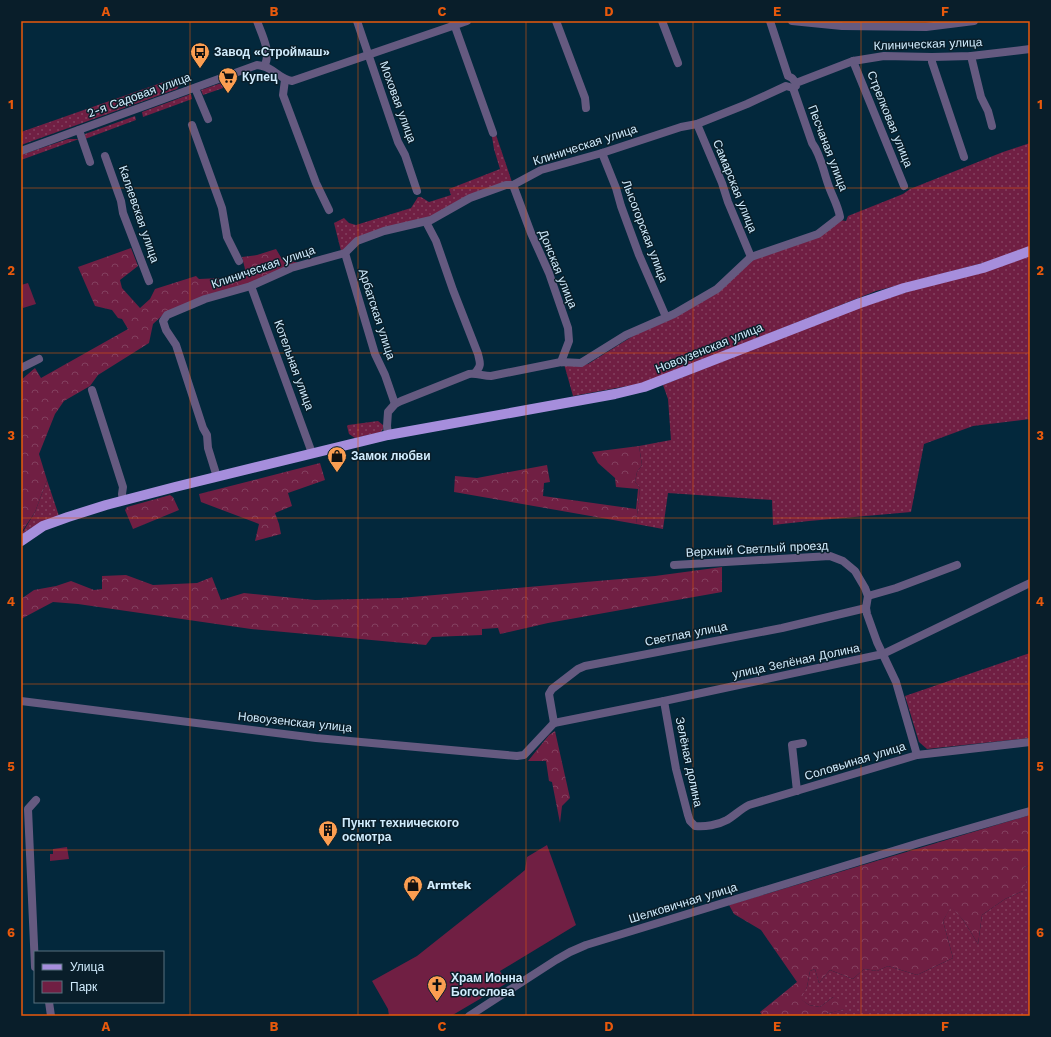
<svg xmlns="http://www.w3.org/2000/svg" width="1051" height="1037" font-family="'Work Sans',sans-serif">
	<style>
		.grass { fill: url(#grass-dots) }
		.forest { fill: url(#forest-crowns) }
		.park { fill: #701f43 }
		.lines { fill: none; stroke-linecap: round; stroke-linejoin: round }
		.minor { stroke: #655a80; stroke-width: 8 }
		.major { stroke: #a68edc; stroke-width: 10 }
		.grid { fill: none; stroke: #e8590c; stroke-width: 1; stroke-opacity: 0.55 }
		.labels { text-anchor: middle; dominant-baseline: central; stroke-width: 3; stroke-linejoin: round; paint-order: stroke }
		.street-label { font-size: 12px; fill: #d1ecfd; stroke: #091e2a }
		.poi-label { font-size: 12px; font-weight: bold; fill: #d1ecfd; stroke: #091e2a; text-anchor: start }
		.neatline { fill: none; stroke: #e8590c; stroke-width: 1.5 }
		.grid-label { font-size: 13px; text-anchor: middle; font-weight: bold; fill: #e8590c }
	</style>
	<defs>
		<pattern id="grass-dots" width="8" height="8" patternUnits="userSpaceOnUse"><rect width="8" height="8" fill="#701f43"/><path d="M2 2h.1M6 6h.1" fill="none" stroke="#83405f" stroke-width="1.8" stroke-linecap="round"/></pattern>
		<pattern id="forest-crowns" width="20" height="18" patternUnits="userSpaceOnUse"><rect width="20" height="18" fill="#701f43"/><path d="M2 6a3 3 0 1 1 6 0M12 15a3 3 0 1 1 6 0" fill="none" stroke="#83405f"/></pattern>
	</defs>
	<rect width="100%" height="100%" fill="#03283c"/>
	<g class="grass">
		<polygon points="178,77 179,86 177,89 21,145 21,132"/>
		<polygon points="230,80 232,85 203,95 201,90"/>
		<polygon points="191,94 192,99 143,117 142,112"/>
		<polygon points="135,116 136,120 85,139 85,134"/>
		<polygon points="495,132 512,182 428,219 382,230 341,251 334,223 344,218 349,223 356,225 411,208 418,197 421,197 429,202 451,195 449,189 500,169 494,149 492,137"/>
		<polygon points="68,139 79,139 21,160 21,155"/>
		<polygon points="1030,143 1030,247 983,263 876,291 644,383 573,396 564,364 573,366 588,364 636,334 676,317 755,258 840,220 846,221 848,216 903,194 910,189 1003,152"/>
		<polygon points="1030,255 1030,419 973,426 924,444 911,512 809,521 773,525 772,500 668,493 663,529 636,524 640,488 635,482 637,472 642,465 639,446 671,440 668,399 663,385 861,306"/>
		<polygon points="378,421 383,425 383,429 381,432 355,438 349,434 347,426 348,425"/>
		<polygon points="47,480 59,516 31,528 21,535 35,512"/>
		<polygon points="1030,653 1030,738 927,749 919,742 905,696"/>
		<polygon points="1030,865 1030,1016 824,1016 826,1014 844,1009 833,997 820,1007 809,1005 800,999 807,987 810,971 815,969 819,983 830,970 853,979 864,969 877,971 888,966 917,975 953,958 943,921 951,906 964,921 978,944 982,915 1005,899 1023,891 1023,868"/>
	</g>
	<g class="forest">
		<polygon points="131,248 138,266 120,280 122,288 140,308 150,299 155,289 196,276 199,279 221,278 223,282 246,278 245,269 242,257 257,255 276,249 282,259 300,263 246,285 166,312 153,324 149,343 98,375 90,386 64,401 55,414 39,454 47,480 35,512 21,533 21,380 35,368 41,378 128,329 122,319 118,318 112,310 95,306 78,267"/>
		<polygon points="639,446 642,465 637,472 635,482 640,488 636,524 454,492 455,476 477,478 547,465 550,482 544,483 543,496 636,509 638,489 616,487 615,478 598,463 592,452"/>
		<polygon points="320,463 325,480 288,493 292,506 275,513 279,524 281,534 255,541 259,524 201,502 199,494"/>
		<polygon points="170,495 173,497 179,510 133,529 125,510 127,507"/>
		<polygon points="722,567 722,592 548,623 500,634 498,628 482,629 482,635 432,637 426,645 251,629 78,604 53,602 21,619 21,599 34,590 56,586 71,581 94,590 102,589 102,576 126,575 153,585 197,583 212,577 221,600 244,593 315,600 400,598 655,576"/>
		<polygon points="555,731 570,798 562,806 560,823 552,782 549,781 546,761 528,761 549,735"/>
		<polygon points="1030,815 1030,865 1023,868 1029,874 1023,891 1005,899 982,915 978,944 964,921 951,907 943,921 953,958 917,975 888,966 877,971 864,969 853,979 830,970 819,983 815,969 810,971 807,987 801,999 809,1005 820,1007 833,997 843,1000 845,1009 826,1014 824,1016 763,1016 760,1012 797,982 761,930 734,914 729,905"/>
	</g>
	<g class="park">
		<polygon points="28,283 36,304 23,308 21,302 21,285"/>
		<polygon points="547,845 576,925 500,971 507,983 451,1016 389,1016 388,1009 372,981 417,956 519,875 525,870 527,857"/>
		<polygon points="67,847 69,859 50,861 50,854 53,854 53,849"/>
	</g>
	<g class="lines">
		<g class="minor">
			<path d="M 257,21 C 262,35 271,51 265,65"/>
			<polyline points="357,21 398,142 405,155 417,191"/>
			<polyline points="453,21 493,133"/>
			<polyline points="556,21 585,98 586,108"/>
			<polyline points="662,21 678,63"/>
			<polyline points="770,21 788,76 792,78 796,83"/>
			<polyline points="792,21 842,26 926,27 974,21"/>
			<polyline points="971,56 981,97 988,111 992,126"/>
			<polyline points="932,57 932,62 964,157"/>
			<polyline points="853,61 904,186"/>
			<polyline points="285,80 283,95 316,183 329,210"/>
			<polyline points="195,88 208,119"/>
			<polyline points="697,124 722,183 728,202 751,257"/>
			<polyline points="192,125 222,208 227,237 239,261"/>
			<polyline points="79,130 90,162"/>
			<path d="M 21,151 L 257,65 C 273,66 278,79 292,81 L 467,21"/>
			<polyline points="602,153 616,188 621,206 639,255 666,317"/>
			<polyline points="105,156 121,201 123,213 149,281"/>
			<polyline points="513,185 531,233 549,273 568,328 569,341 561,362"/>
			<path d="M 426,222 L 436,241 L 453,290 L 478,354 C 480,363 482,365 475,373"/>
			<polyline points="345,253 375,354 385,375 395,404"/>
			<polyline points="251,286 312,453"/>
			<polyline points="21,368 39,359"/>
			<polyline points="92,390 123,487 122,494 123,501"/>
			<path d="M 388,435 L 387,426 L 388,412 L 395,404 L 401,401 L 469,374 C 477,373 483,376 491,376 L 561,362 L 581,363 L 626,335 L 674,314 L 717,289 L 751,257 L 818,234 L 840,217 C 838,205 832,196 828,184 C 823,170 821,155 812,143 L 793,88"/>
			<polyline points="217,477 208,448 207,435 203,428 176,345 166,330 163,321 167,315 205,299 251,286 291,268 345,253 357,241 384,231 431,220 470,198 506,185 513,185 541,170 602,153 681,127 697,124 747,104 786,86 793,88 796,86 796,83 853,61 884,56 932,57 971,56 1030,49"/>
			<polyline points="674,565 830,556 843,561 855,571 865,588 868,596 866,608 867,614 877,642 896,682 917,755"/>
			<polyline points="868,596 896,588 957,565"/>
			<polyline points="21,701 316,738 517,756 524,755 554,723"/>
			<path d="M 664,701 L 676,769 L 688,815 L 690,821 L 695,826 C 705,827 718,825 727,820 C 735,815 741,809 749,805 L 917,755 L 1030,742"/>
			<polyline points="554,723 664,701 883,654 1030,583"/>
			<polyline points="554,723 549,694 552,689 578,669 585,666 782,628 866,608"/>
			<polyline points="797,791 792,745 803,743"/>
			<polyline points="35,967 28,809 36,800"/>
			<polyline points="49,1002 51,1016"/>
			<polyline points="469,1016 556,960 570,952 586,945 919,843 1030,811"/>
		</g>
		<polyline class="major" points="21,541 43,526 68,517 106,505 175,487 388,435 615,394 644,387 860,303 904,288 983,268 1030,251"/>
	</g>
	<path class="grid" d="M 190,21 L 190,1016M 358,21 L 358,1016M 526,21 L 526,1016M 693,21 L 693,1016M 861,21 L 861,1016M 21,188 L 1030,188M 21,353 L 1030,353M 21,518 L 1030,518M 21,684 L 1030,684M 21,850 L 1030,850"/>
	<defs>
		<g id="bus-pin" transform="scale(1)"><path d="M0 17L-7.5 6A9.5 9.5 0 1 1 7.5 6Z" fill="#fb9e51" stroke="#091e2a"/><path d="M-5-6H5V4H4V6H2V4H-2V6H-4V4H-5ZM-3.5-4V0h7V-4ZM-3.5 1.2v1.5H-2V1.2ZM2 1.2v1.5H3.5V1.2Z" fill="#111"/></g>
		<g id="supermarket-pin" transform="scale(1)"><path d="M0 17L-7.5 6A9.5 9.5 0 1 1 7.5 6Z" fill="#fb9e51" stroke="#091e2a"/><path d="M-6-5.5h2.5l.6 2H6L4.5 2H-2.5L-4.4-4H-6ZM-1.5 3.2a1.3 1.3 0 1 0 .1 0ZM3 3.2a1.3 1.3 0 1 0 .1 0Z" fill="#111"/></g>
		<g id="shop-pin" transform="scale(1)"><path d="M0 17L-7.5 6A9.5 9.5 0 1 1 7.5 6Z" fill="#fb9e51" stroke="#091e2a"/><path d="M-5-2.5h2.3a2.7 3.5 0 0 1 5.4 0H5L5.5 6h-11ZM-1.5-2.5h3a1.5 2.3 0 0 0-3 0Z" fill="#111"/></g>
		<g id="building-pin" transform="scale(1)"><path d="M0 17L-7.5 6A9.5 9.5 0 1 1 7.5 6Z" fill="#fb9e51" stroke="#091e2a"/><path d="M-4-6H4V6H1V3H-1V6H-4ZM-2.5-4.3h1.7v1.8h-1.7ZM.8-4.3h1.7v1.8H.8ZM-2.5-1h1.7V.8h-1.7ZM.8-1h1.7V.8H.8Z" fill="#111"/></g>
		<g id="church-pin" transform="scale(1)"><path d="M0 17L-7.5 6A9.5 9.5 0 1 1 7.5 6Z" fill="#fb9e51" stroke="#091e2a"/><path d="M-1.2-6h2.4v3.5h3.3v2.4h-3.3V6h-2.4V-.1h-3.3v-2.4h3.3Z" fill="#111"/></g>
	</defs>
	<g fill-rule="evenodd">
		<use href="#bus-pin" x="200" y="52"/>
		<use href="#supermarket-pin" x="228" y="77"/>
		<use href="#shop-pin" x="337" y="456"/>
		<use href="#building-pin" x="328" y="830"/>
		<use href="#shop-pin" x="413" y="885"/>
		<use href="#church-pin" x="437" y="985"/>
	</g>
	<g class="labels">
		<g class="street-label">
			<text transform="translate(928 44) rotate(-2)">Клиническая улица</text>
			<text transform="translate(139 95) rotate(-20)">2-я Садовая улица</text>
			<text transform="translate(398 102) rotate(70)">Моховая улица</text>
			<text transform="translate(890 119) rotate(68)">Стрелковая улица</text>
			<text transform="translate(585 145) rotate(-18)">Клиническая улица</text>
			<text transform="translate(828 148) rotate(69)">Песчаная улица</text>
			<text transform="translate(735 186) rotate(68)">Самарская улица</text>
			<text transform="translate(139 214) rotate(71)">Каляевская улица</text>
			<text transform="translate(645 231) rotate(69)">Лысогорская улица</text>
			<text transform="translate(263 267) rotate(-19)">Клиническая улица</text>
			<text transform="translate(558 269) rotate(68)">Донская улица</text>
			<text transform="translate(377 314) rotate(72)">Арбатская улица</text>
			<text transform="translate(709 348) rotate(-22)">Новоузенская улица</text>
			<text transform="translate(294 365) rotate(70)">Котельная улица</text>
			<text transform="translate(757 549) rotate(-3)">Верхний Светлый проезд</text>
			<text transform="translate(686 634) rotate(-11)">Светлая улица</text>
			<text transform="translate(796 661) rotate(-12)">улица Зелёная Долина</text>
			<text transform="translate(295 722) rotate(6)">Новоузенская улица</text>
			<text transform="translate(855 761) rotate(-17)">Соловьиная улица</text>
			<text transform="translate(689 762) rotate(78)">Зелёная долина</text>
			<text transform="translate(683 903) rotate(-17)">Шелковичная улица</text>
		</g>
		<g class="poi-label">
			<text x="214" y="52">Завод «Строймаш»</text>
			<text x="242" y="77">Купец</text>
			<text x="351" y="456">Замок любви</text>
			<text x="342" y="823">Пункт технического<tspan x="342" dy="14">осмотра</tspan></text>
			<text x="427" y="885">Armtek</text>
			<text x="451" y="978">Храм Ионна<tspan x="451" dy="14">Богослова</tspan></text>
		</g>
	</g>
	<rect width="1051" height="1037" fill="none" stroke="#091e2a" stroke-width="44"/>
	<rect x="34" y="951" width="130" height="52" fill="#091e2a" stroke="#59707e"/>
	<rect x="42" y="964" width="20" height="6" fill="#a68edc" stroke="#59707e"/>
	<text x="70" y="971" font-size="12" fill="#d1ecfd">Улица</text>
	<rect x="42" y="981" width="20" height="12" fill="#701f43" stroke="#59707e"/>
	<text x="70" y="991" font-size="12" fill="#d1ecfd">Парк</text>
	<rect x="22" y="22" width="1007" height="993" class="neatline"/>
	<g class="grid-label">
		<text x="106" y="16">A</text>
		<text x="274" y="16">B</text>
		<text x="442" y="16">C</text>
		<text x="609" y="16">D</text>
		<text x="777" y="16">E</text>
		<text x="945" y="16">F</text>
		<text x="11" y="109">1</text>
		<text x="1040" y="109">1</text>
		<text x="11" y="275">2</text>
		<text x="1040" y="275">2</text>
		<text x="11" y="440">3</text>
		<text x="1040" y="440">3</text>
		<text x="11" y="606">4</text>
		<text x="1040" y="606">4</text>
		<text x="11" y="771">5</text>
		<text x="1040" y="771">5</text>
		<text x="11" y="937">6</text>
		<text x="1040" y="937">6</text>
		<text x="106" y="1031">A</text>
		<text x="274" y="1031">B</text>
		<text x="442" y="1031">C</text>
		<text x="609" y="1031">D</text>
		<text x="777" y="1031">E</text>
		<text x="945" y="1031">F</text>
	</g>
</svg>
